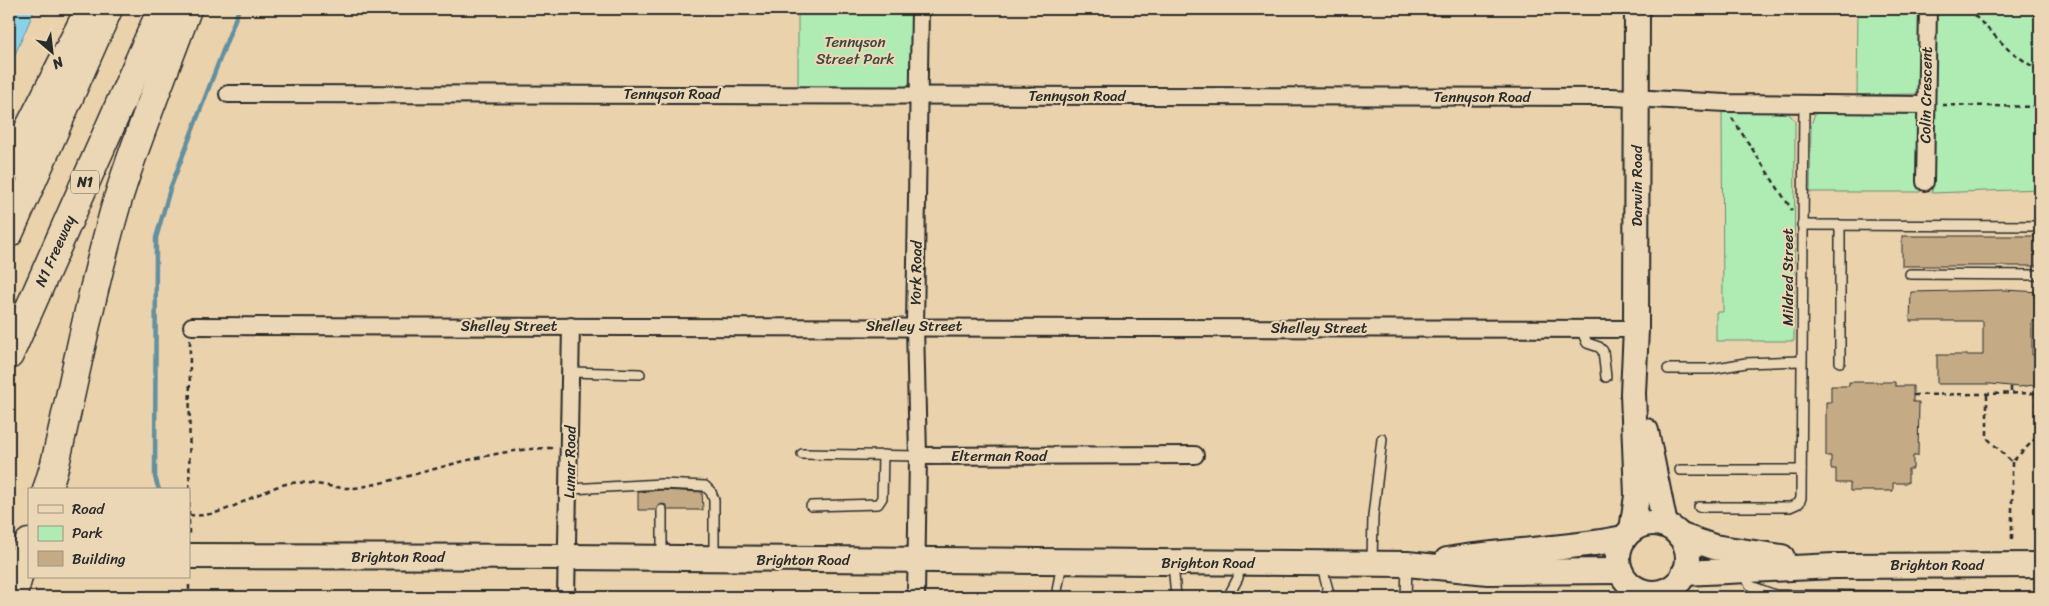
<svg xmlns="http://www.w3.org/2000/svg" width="2049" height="606" font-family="Sriracha,sans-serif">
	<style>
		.green { fill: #aeecb3; stroke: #6c8c6f }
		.water { fill: #89d3ea; stroke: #63909e }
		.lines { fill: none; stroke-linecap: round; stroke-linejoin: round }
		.stream { stroke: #63909e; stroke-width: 4.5 }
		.building { fill: #c4ab85; stroke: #2b2b2b }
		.lane-casing { stroke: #2b2b2b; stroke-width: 12 }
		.street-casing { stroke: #2b2b2b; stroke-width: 20 }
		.secondary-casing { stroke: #2b2b2b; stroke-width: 28 }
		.highway-casing { stroke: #2b2b2b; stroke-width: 31 }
		.path { stroke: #2b2b2b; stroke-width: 2.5; stroke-dasharray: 5 4; stroke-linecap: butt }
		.lane { stroke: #ebd7b5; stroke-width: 9 }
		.street { stroke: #ebd7b5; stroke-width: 16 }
		.secondary { stroke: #ebd7b5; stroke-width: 24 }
		.highway { stroke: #ebd7b5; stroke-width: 28 }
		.labels { text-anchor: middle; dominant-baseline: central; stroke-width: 4.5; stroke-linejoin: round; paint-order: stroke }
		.shield { fill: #ebd7b5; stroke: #655f54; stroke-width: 1 }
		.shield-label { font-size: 14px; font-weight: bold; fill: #2b2b2b }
		.park-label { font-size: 15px; fill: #3f483f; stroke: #ebd7b5 }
		.street-label { font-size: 15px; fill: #2b2b2b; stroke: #ebd7b5 }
	</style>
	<rect width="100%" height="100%" fill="#ead2ad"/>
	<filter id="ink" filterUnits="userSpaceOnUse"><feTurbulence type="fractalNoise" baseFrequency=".02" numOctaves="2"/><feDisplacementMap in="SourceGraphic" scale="10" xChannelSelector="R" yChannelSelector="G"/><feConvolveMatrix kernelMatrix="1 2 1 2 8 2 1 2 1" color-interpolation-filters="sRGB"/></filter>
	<g filter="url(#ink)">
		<g class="green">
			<polygon points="798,9 911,9 910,82 903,90 798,90"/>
			<polygon points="1858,9 1920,9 1919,90 1914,94 1857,95"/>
			<polygon points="1934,9 2040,9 2040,189 1932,193"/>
			<polygon points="1722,107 1785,109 1795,121 1794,341 1716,341 1716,312 1723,312"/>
			<polygon points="1822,109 1914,111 1920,120 1920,192 1810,192 1811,125 1814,116"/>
		</g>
		<polygon class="water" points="9,9 35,9 9,68"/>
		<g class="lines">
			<polyline class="stream" points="159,490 155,477 156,238 170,189 239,9"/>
		</g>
		<g class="building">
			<rect x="1902" y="236" width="138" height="30"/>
			<polygon points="2005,290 2040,292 2040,321 2032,321 2032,355 2040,355 2040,384 2019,387 1991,384 1937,384 1937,355 1983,355 1983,321 1910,321 1911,292"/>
			<polygon points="1849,382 1895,382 1895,386 1913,386 1913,402 1919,402 1918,456 1913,456 1913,469 1908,469 1908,483 1893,483 1893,491 1850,491 1850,483 1836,483 1836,469 1831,469 1831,456 1826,456 1826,402 1831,402 1831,386 1849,386"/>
			<polygon points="662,490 702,492 703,510 668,510 666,505 662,504 656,510 638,510 638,492"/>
		</g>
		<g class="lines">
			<g class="lane-casing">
				<g id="lane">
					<polyline points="1802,225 2040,226"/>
					<polyline points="1840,225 1840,362"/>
					<polyline points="1910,274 2040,275"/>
					<polyline points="1581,329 1587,343 1599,347 1603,351 1606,377"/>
					<polyline points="1668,369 1711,369 1746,363 1801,361"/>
					<polyline points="571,372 640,374"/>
					<polyline points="802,454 918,456"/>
					<polyline points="1680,470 1801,470"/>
					<polyline points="570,489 662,484 705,486 711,492 714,500 714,557"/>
					<polyline points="811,506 878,504 882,498 883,455"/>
					<polyline points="1699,507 1790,507 1799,503 1801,498 1804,103"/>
					<polyline points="662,510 662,556"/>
					<polyline points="1173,563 1176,597"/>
					<polyline points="1372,563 1373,516 1382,439"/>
					<polyline points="1321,564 1330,597"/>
					<polyline points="1741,572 1751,586 1775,595 1989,597"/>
					<polyline points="1056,597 1062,562"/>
					<polyline points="1228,597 1238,578 1239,563"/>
					<polyline points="1406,597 1407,565"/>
				</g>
			</g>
			<g class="street-casing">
				<g id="street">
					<polyline points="228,94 1612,97 1726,103 1926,105"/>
					<polyline points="1925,182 1928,9"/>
					<polyline points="192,326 1636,329"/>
					<polyline points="918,456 1195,455"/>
					<polyline points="566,597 571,326"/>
					<polyline points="916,597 918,456 915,326 920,9"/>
				</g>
			</g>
			<g class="secondary-casing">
				<g id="secondary">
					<polyline points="1646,431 1665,525"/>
					<circle cx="1653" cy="558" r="35"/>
					<polyline points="1632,530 1637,496 1633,393 1636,329 1637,9"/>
					<polyline points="1679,535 1714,547 1782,557"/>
					<polyline points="189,556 567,557 1407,564 1488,572 1620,571"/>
					<path d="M 1447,560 C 1506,550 1565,550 1624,538"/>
					<polyline points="1684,573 1834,566 2040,565"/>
				</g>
			</g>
			<g class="highway-casing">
				<g id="highway">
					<polyline points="9,168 83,22"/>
					<polyline points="9,233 108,9"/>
					<polyline points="9,355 162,9"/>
					<path d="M 47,490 L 55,464 C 75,377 92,288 117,202 C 137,136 164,73 187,9"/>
					<path d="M 11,597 C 20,580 19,561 29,543"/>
				</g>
			</g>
			<g class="path">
				<polyline points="1968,9 2009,50 2040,72"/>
				<polyline points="1942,105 2040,107"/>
				<polyline points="1732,118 1792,210"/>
				<polyline points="2011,387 2011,394"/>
				<polyline points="1987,394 1987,438 2012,462 2036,438 2036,393"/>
				<polyline points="1913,395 2040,393"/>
				<polyline points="2012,462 2012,542"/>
				<path d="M 189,515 C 225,519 253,492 286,484 C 309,478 337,492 361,487 C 425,475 488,448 554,448"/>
				<polyline points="189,534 190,340"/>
				<polyline points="189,585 189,597"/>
			</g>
			<use href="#lane" class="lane"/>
			<use href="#street" class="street"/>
			<use href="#secondary" class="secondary"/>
			<use href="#highway" class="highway"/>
		</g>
	</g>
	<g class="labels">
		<rect class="shield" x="71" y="170.5" width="28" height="23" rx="4"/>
		<g class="shield-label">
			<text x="85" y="182">N1</text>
		</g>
		<g class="park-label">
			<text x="855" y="42">Tennyson<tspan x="855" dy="17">Street Park</tspan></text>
		</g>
		<g class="street-label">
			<text x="672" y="94">Tennyson Road</text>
			<text transform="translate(1926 95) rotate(-89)">Colin Crescent</text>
			<text x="1077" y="96">Tennyson Road</text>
			<text x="1482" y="97">Tennyson Road</text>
			<text transform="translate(1637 186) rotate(-90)">Darwin Road</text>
			<text transform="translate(55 251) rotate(-66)">N1 Freeway</text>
			<text transform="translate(916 273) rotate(-89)">York Road</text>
			<text transform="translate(1788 277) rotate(-90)">Mildred Street</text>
			<text x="509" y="326">Shelley Street</text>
			<text x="914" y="326">Shelley Street</text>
			<text x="1319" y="328">Shelley Street</text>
			<text x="999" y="456">Elterman Road</text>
			<text transform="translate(570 462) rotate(-89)">Lunar Road</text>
			<text x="398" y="557">Brighton Road</text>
			<text x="803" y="560">Brighton Road</text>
			<text x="1208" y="563">Brighton Road</text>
			<text x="1937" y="565">Brighton Road</text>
		</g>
	</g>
	<rect width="2049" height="606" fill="none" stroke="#ebd7b5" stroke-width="30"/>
	<rect x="15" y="15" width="2019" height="576" fill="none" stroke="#2b2b2b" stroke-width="2" filter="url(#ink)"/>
	<rect x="28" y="488" width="162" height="90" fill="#ebd7b5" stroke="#9e927e"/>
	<rect x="38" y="505" width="25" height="8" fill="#ebd7b5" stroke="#9e927e"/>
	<text x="72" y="514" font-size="15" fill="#2b2b2b">Road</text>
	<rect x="38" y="526" width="25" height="15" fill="#aeecb3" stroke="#9e927e"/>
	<text x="72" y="538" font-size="15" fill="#2b2b2b">Park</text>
	<rect x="38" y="551" width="25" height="15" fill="#c4ab85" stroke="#9e927e"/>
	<text x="72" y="564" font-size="15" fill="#2b2b2b">Building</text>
	<g transform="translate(52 52) rotate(152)" stroke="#ebd7b5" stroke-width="4" paint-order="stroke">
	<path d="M0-4L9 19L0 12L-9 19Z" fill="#2b2b2b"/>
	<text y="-8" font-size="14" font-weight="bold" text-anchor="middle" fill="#2b2b2b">N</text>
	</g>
</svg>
